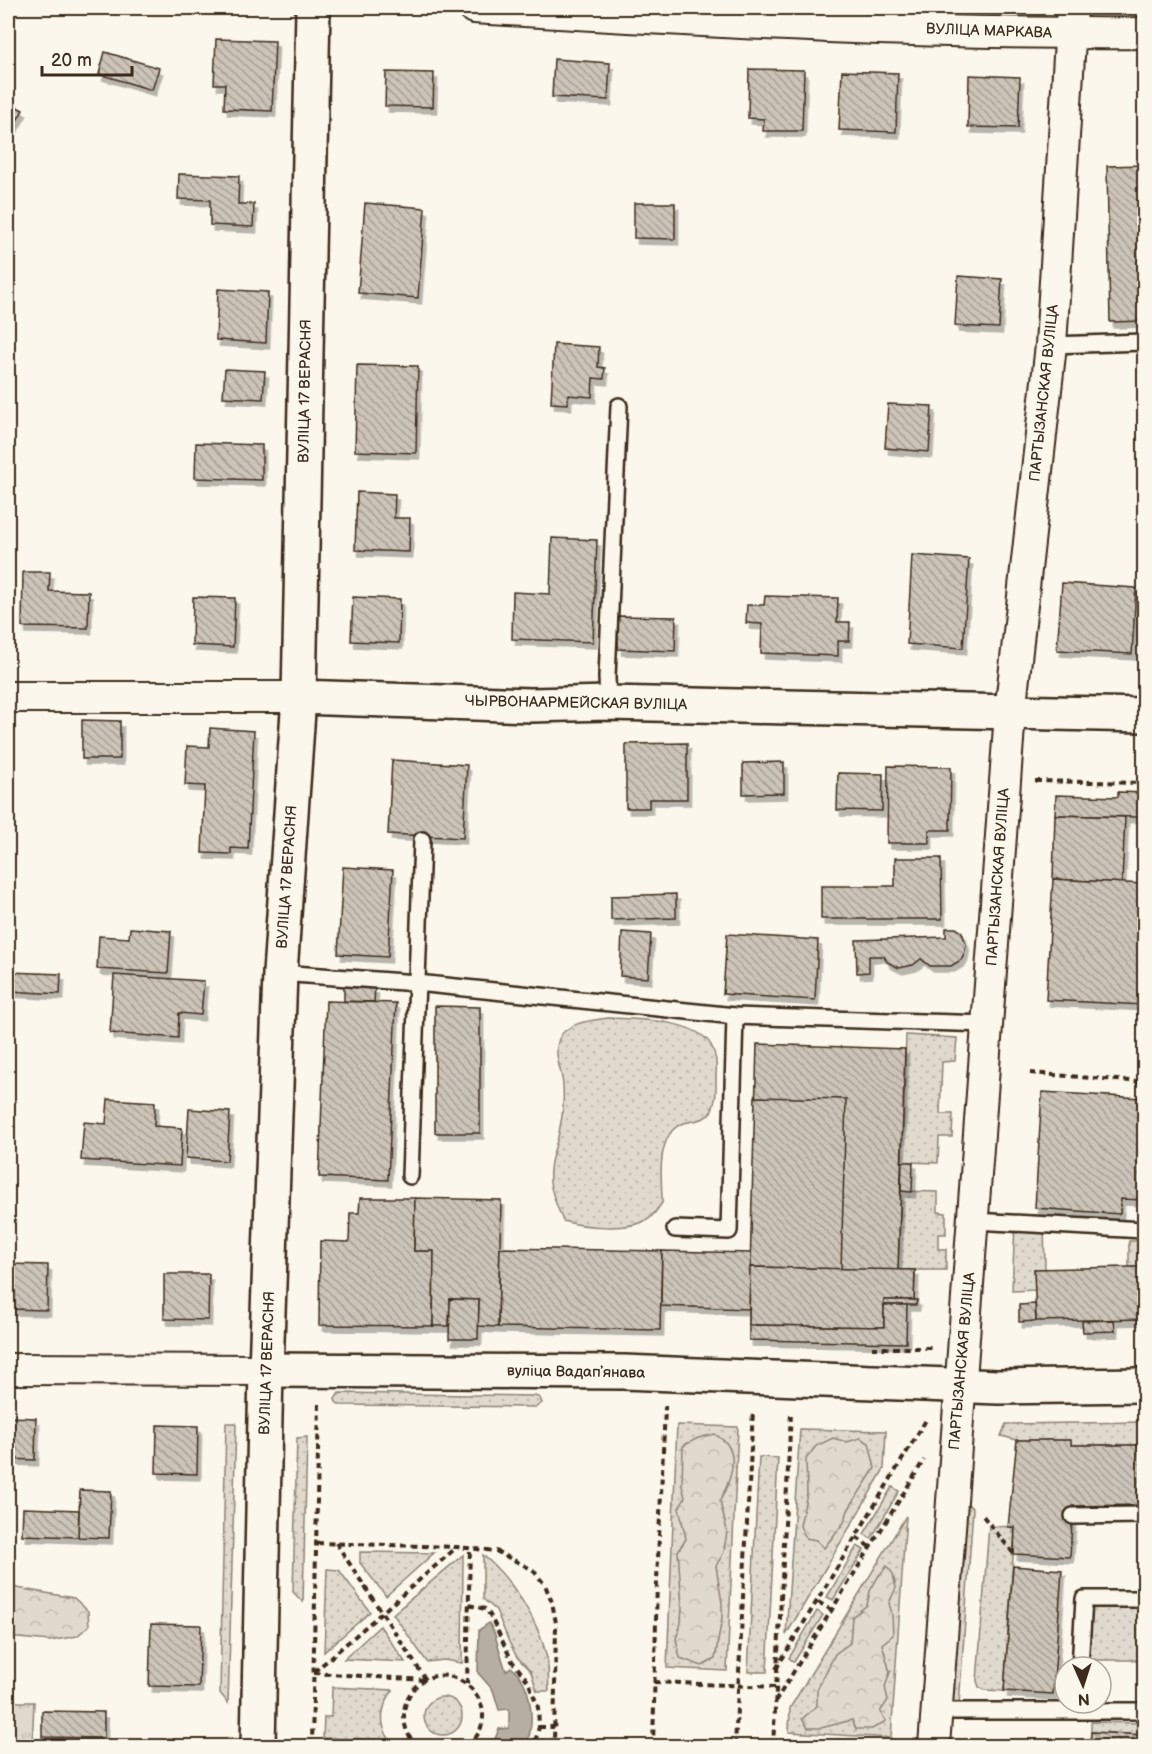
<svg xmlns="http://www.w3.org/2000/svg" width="1152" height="1754" font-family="'Balsamiq Sans',sans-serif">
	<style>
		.grass { fill: url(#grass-dots); stroke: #8d8276; stroke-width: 1.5 }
		.forest { fill: url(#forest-crowns); stroke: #8d8276; stroke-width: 1.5 }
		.park { fill: url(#park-tufts); stroke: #8d8276; stroke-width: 1.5 }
		.water { fill: #b6aea2; stroke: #85796d; stroke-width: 1.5 }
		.building { fill: url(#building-back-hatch); stroke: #3b2a1e; stroke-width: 1.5; filter: url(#shadow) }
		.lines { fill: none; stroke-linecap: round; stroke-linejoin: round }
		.service-casing { stroke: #3b2a1e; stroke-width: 20 }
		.minor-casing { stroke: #3b2a1e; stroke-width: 34 }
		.tertiary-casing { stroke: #3b2a1e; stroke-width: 38 }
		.secondary-casing { stroke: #3b2a1e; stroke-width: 38 }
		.path { stroke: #3b2a1e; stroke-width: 4; stroke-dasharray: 6 4.5; stroke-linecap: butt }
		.service { stroke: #fbf7ec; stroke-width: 15 }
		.minor { stroke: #fbf7ec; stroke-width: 30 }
		.tertiary { stroke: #fbf7ec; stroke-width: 33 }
		.secondary { stroke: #fbf7ec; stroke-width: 33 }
		.labels { text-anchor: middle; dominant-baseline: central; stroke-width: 6; stroke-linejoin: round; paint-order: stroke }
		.street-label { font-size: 15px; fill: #3b2a1e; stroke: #fbf7ec }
	</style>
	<defs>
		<pattern id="grass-dots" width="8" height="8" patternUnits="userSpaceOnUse" patternTransform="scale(1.5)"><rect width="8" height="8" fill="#dfd9ce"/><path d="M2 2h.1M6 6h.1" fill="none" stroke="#c0bab0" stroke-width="1.8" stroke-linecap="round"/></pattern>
		<pattern id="forest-crowns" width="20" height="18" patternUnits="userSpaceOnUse" patternTransform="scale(1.5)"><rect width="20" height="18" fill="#dfd9ce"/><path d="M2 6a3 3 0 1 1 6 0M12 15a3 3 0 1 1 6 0" fill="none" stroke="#c0bab0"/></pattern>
		<pattern id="park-tufts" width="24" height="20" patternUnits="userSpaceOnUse" patternTransform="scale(1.5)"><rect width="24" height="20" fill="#dfd9ce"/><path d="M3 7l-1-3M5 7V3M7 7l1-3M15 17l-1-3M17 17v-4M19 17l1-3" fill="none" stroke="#c0bab0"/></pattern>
		<pattern id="building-back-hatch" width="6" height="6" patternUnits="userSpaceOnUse" patternTransform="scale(1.5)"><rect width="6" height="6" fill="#ccc4b9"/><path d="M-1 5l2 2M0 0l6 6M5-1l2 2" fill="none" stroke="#a79f96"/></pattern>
		<filter id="shadow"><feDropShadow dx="3.5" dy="6" stdDeviation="0" flood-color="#0004"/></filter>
	</defs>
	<rect width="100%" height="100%" fill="#fbf7ec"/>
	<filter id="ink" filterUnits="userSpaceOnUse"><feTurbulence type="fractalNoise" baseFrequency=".0167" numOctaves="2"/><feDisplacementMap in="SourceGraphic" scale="12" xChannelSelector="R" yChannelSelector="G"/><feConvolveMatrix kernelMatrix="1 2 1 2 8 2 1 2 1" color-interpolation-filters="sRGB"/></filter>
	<g filter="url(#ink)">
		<g class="grass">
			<path d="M 608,1018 C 635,1019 696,1019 711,1045 C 716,1054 717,1066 716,1076 C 716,1089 717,1101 711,1112 C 701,1127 678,1114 667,1139 C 658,1159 662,1182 662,1203 C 658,1208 653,1217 647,1220 C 627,1231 584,1227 563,1221 C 558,1209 552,1195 550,1182 C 548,1159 557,1148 560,1127 C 563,1114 564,1099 563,1085 C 562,1071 553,1055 559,1039 C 566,1022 593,1020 608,1018 Z"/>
			<polygon points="906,1035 957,1038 955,1061 942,1062 940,1114 953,1114 952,1137 939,1137 938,1163 902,1162"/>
			<polygon points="901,1191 938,1192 938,1212 946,1213 946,1234 938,1234 938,1249 946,1249 946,1270 898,1270"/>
			<polygon points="1015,1224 1044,1225 1045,1269 1034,1269 1035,1290 1012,1291"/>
			<rect x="1129" y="1241" width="15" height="26"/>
			<polygon points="339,1393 535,1396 540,1398 542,1403 536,1407 340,1405 336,1402 335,1399"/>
			<polygon points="1144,1422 1144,1445 1071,1445 1070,1440 1017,1440 1001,1436 1006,1424"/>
			<polygon points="226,1423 236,1423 228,1703 220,1693"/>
			<polygon points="677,1425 738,1427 727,1671 667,1668"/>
			<polygon points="800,1429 886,1431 884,1469 786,1635"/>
			<polygon points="307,1437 303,1602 293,1592 297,1438"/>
			<polygon points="759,1457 778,1458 767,1672 748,1672"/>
			<polygon points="892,1487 899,1491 871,1539 864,1534"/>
			<polygon points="967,1503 973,1509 959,1705 952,1704"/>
			<polygon points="906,1516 891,1738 789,1732 790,1708"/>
			<polygon points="989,1526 1015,1527 1004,1691 985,1690 979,1687 977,1681"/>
			<polygon points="857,1546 864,1550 833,1600 827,1597"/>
			<polygon points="360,1552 434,1553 386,1596 360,1563"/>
			<polygon points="463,1555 462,1663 444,1660 427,1662 393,1614"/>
			<path d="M 483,1555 C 513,1581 538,1619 547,1658 C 549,1668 548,1680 549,1691 L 537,1691 L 531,1672 L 517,1657 L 509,1642 L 496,1610 L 483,1599 Z"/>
			<polygon points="327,1569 339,1570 370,1612 324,1652"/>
			<polygon points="1084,1599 1144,1599 1144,1660 1080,1660"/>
			<polygon points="817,1611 823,1615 794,1662 789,1658"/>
			<polygon points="380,1626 405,1662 344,1659"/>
			<path d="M 332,1687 L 393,1690 C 381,1706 378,1724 390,1740 L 323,1738 L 324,1717 L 331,1717 Z"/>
			<circle cx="443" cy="1716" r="19"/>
			<polygon points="1091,1722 1144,1723 1144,1735 1091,1732"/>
		</g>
		<g class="forest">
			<path d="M 715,1434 C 718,1437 724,1440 727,1444 C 739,1461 728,1485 720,1501 L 727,1531 L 724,1552 L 716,1566 L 722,1603 L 722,1618 L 715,1659 L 702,1666 L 680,1658 L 676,1639 L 681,1623 L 682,1606 L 678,1551 L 686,1539 L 679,1508 L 685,1497 L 682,1486 L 683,1446 L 698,1438 Z"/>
			<polygon points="833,1438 847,1442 860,1438 869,1443 875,1468 848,1510 845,1521 824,1548 816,1540 806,1538 800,1526 807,1493 806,1459 816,1446"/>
			<polygon points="887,1566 893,1574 896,1588 889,1603 892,1614 893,1635 882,1644 890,1672 885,1687 888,1700 880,1712 886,1721 872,1729 856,1729 852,1720 821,1728 808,1728 802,1719 817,1706 817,1690 835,1654 850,1643 852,1617 867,1605 870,1591 878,1577"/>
			<polygon points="8,1582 17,1588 74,1598 88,1611 89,1626 77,1636 50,1641 8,1637"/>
		</g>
		<polygon class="park" points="8,1702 34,1702 32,1746 8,1746"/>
		<path class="water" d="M 489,1623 L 494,1632 L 506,1671 L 511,1667 C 533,1684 535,1723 526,1746 L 492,1746 L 499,1729 L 509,1728 L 509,1709 L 499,1710 L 493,1690 L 478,1673 L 479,1630 Z"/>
		<g class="building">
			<polygon points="216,39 275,41 272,111 224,109 225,84 214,84"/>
			<polygon points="105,52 159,68 152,90 99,74"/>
			<polygon points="554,59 610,63 608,100 552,97"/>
			<polygon points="749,69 804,70 802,131 763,131 764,119 748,118"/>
			<polygon points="842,71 898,73 896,132 839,130"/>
			<polygon points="386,72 434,73 433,107 385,106"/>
			<polygon points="969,75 1020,77 1018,128 968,127"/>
			<polygon points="8,102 23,110 8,136"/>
			<polygon points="1144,165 1144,321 1110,322 1107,166"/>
			<polygon points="179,174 239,176 238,204 254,204 253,227 210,225 210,200 178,199"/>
			<polygon points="365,203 425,208 418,298 358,293"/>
			<polygon points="634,203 675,203 675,239 634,238"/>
			<polygon points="958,276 1002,279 999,328 955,326"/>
			<polygon points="218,289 268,292 266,343 216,340"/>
			<polygon points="554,344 599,347 598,367 605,368 604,379 593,378 592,397 568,395 568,404 551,403"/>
			<polygon points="357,365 418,366 416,453 355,451"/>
			<polygon points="225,369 265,371 263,399 223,397"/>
			<polygon points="888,404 932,406 929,452 885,448"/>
			<polygon points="196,443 262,445 262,480 195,478"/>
			<polygon points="357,492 395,494 394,518 410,518 409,552 355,550"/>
			<polygon points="552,538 597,540 593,642 512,639 513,592 550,594"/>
			<polygon points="912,555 969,559 963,648 907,644"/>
			<polygon points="23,572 50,572 49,591 89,592 88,628 22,627"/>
			<polygon points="1062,583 1136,588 1132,654 1057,650"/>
			<polygon points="765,596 838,598 837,622 850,622 849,641 838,641 838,656 761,653 762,624 746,623 747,605 764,605"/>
			<polygon points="193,597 235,598 233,647 192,645"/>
			<polygon points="353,597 400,599 399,643 351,641"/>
			<polygon points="618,616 676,617 675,651 618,649"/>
			<polygon points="82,720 120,721 120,759 82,759"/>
			<polygon points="210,728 254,731 248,849 231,848 231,854 202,853 205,786 185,785 187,746 209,747"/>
			<polygon points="687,743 687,799 649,799 649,808 626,808 626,744"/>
			<polygon points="392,760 467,765 463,838 388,834"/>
			<polygon points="784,762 784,793 743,794 743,763"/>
			<polygon points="888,766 951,767 950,830 929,830 929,843 887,843"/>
			<polygon points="838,773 883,774 882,811 837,810"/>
			<polygon points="1118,792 1144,793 1144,810 1138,810 1138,817 1055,815 1056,795 1118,797"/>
			<polygon points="1055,815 1125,817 1122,883 1053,879"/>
			<polygon points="895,858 941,858 942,919 821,919 821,886 895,886"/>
			<polygon points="343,867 393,870 388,957 338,954"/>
			<polygon points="1053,879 1144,884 1144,1005 1046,1000"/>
			<polygon points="676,894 676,918 611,920 611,896"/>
			<polygon points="130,928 171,931 168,973 97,969 99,936 129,938"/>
			<polygon points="946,928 956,928 962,932 966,945 964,955 961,960 951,966 930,966 921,959 913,965 899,968 887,962 884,956 869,956 869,972 857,973 856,940 946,937"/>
			<polygon points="622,932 651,934 648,978 620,976"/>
			<polygon points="727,934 818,940 815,1000 723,994"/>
			<polygon points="8,972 61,974 60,994 8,991"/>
			<polygon points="114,975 204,981 201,1015 179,1013 178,1038 110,1033"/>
			<polygon points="344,987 375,988 374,1002 344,1001"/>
			<polygon points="326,1001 396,1003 388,1180 319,1177"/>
			<polygon points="435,1006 480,1007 480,1133 435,1133"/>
			<polygon points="757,1044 905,1049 898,1270 915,1270 914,1300 884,1300 884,1327 749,1325"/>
			<polygon points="1042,1092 1142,1098 1140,1130 1144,1130 1144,1200 1121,1199 1120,1214 1035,1208"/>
			<polygon points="755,1097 846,1099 841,1269 750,1267"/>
			<polygon points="108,1099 155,1102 154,1126 182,1128 180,1166 81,1160 84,1122 106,1124"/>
			<polygon points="189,1109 230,1112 227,1161 186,1158"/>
			<polygon points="902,1162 913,1162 912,1192 901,1191"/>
			<polygon points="360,1198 415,1198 414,1251 434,1251 433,1326 319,1325 320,1241 349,1242 350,1213 359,1213"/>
			<polygon points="415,1198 501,1200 498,1327 478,1326 479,1300 450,1299 449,1326 433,1326 434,1251 414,1251"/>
			<polygon points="500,1248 662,1251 660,1330 498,1327"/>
			<polygon points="662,1251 751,1253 749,1309 661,1306"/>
			<polygon points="8,1264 48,1265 47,1310 8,1309"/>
			<polygon points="750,1267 915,1270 914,1300 884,1300 884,1327 749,1325"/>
			<polygon points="1129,1267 1144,1267 1144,1319 1036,1321 1034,1269"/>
			<polygon points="164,1274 209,1274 208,1320 164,1319"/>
			<polygon points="450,1299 479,1300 478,1339 449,1339"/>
			<polygon points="884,1300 917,1300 916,1305 884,1305"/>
			<polygon points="1035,1304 1036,1321 1019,1322 1019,1305"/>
			<polygon points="884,1305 907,1305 906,1343 749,1340 749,1325 884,1327"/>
			<polygon points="1114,1320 1115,1331 1083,1332 1082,1321"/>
			<polygon points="8,1417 36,1418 35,1460 8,1459"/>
			<polygon points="157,1425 198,1426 197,1474 156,1473"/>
			<polygon points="1017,1440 1071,1440 1071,1445 1144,1445 1144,1505 1073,1506 1070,1557 1014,1554 1015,1527 1008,1527"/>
			<polygon points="80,1490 111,1491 109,1538 78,1537"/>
			<polygon points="23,1508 79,1510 78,1537 22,1535"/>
			<polygon points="1013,1566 1062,1570 1053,1694 1004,1691"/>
			<polygon points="151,1624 201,1625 199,1687 149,1686"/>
			<polygon points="42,1711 104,1712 104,1738 42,1737"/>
			<polygon points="1091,1732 1144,1735 1144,1746 1090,1746"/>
			<polygon points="1001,1744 1048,1746 1001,1746"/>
		</g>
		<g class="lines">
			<g class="service-casing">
				<g id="service">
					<polyline points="1051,345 1144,342"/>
					<polyline points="608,703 607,677 619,406"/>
					<polyline points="280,973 417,983 735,1016 988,1024"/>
					<polyline points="410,1176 422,840"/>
					<polyline points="974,1221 1144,1230"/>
					<polyline points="675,1229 729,1231 735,1016"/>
					<polyline points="1073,1516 1144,1515"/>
					<polyline points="1080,1667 1084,1599 1144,1599"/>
					<polyline points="936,1711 1144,1711"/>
				</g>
			</g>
			<g class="minor-casing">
				<g id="minor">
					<path d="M 474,8 C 697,21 921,35 1144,33"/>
					<polyline points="8,697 299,697"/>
					<polyline points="8,1369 266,1370"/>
					<polyline points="934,1746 1010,713 1051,345 1072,8"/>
				</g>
			</g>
			<g class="tertiary-casing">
				<g id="tertiary">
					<polyline points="266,1370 624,1372 998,1387 1144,1385"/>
					<polyline points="258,1746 266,1370 280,973 299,697"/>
				</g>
			</g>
			<g class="secondary-casing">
				<polyline id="secondary" points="313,8 299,697 531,705 608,703 1144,715"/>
			</g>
			<g class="path">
				<polyline points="1035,781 1144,783"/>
				<polyline points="1030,1073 1142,1082"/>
				<polyline points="872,1348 933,1348"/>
				<polyline points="983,1516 1014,1554"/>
				<polyline points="856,1537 871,1548"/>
				<polyline points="317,1543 457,1547 496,1551 533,1570 545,1585 552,1602 556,1623 554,1746"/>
				<polyline points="336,1543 426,1680"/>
				<polyline points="818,1602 833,1611"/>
				<polyline points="469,1605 485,1609 490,1615 512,1661 528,1681 538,1707 539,1727 534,1746"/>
				<polyline points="776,1669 926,1420"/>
				<polyline points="314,1672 457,1547"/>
				<polyline points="314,1673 426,1680"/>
				<polyline points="654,1682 775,1687"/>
				<polyline points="467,1684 470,1548"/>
				<polyline points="775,1702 924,1460"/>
				<polyline points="539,1727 554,1727"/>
				<polyline points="312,1746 319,1402"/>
				<path d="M 419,1746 C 408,1739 404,1727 404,1714 C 404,1706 407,1699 411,1692 C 443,1647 514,1704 468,1746"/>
				<polyline points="653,1746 657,1580 665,1408 667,1408"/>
				<polyline points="735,1746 753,1411"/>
				<polyline points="773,1746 791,1413"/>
			</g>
			<use href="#service" class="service"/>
			<use href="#minor" class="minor"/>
			<use href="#tertiary" class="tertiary"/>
			<use href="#secondary" class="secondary"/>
		</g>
	</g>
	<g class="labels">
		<g class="street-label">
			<text transform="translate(989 31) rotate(2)">ВУЛІЦА МАРКАВА</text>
			<text transform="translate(305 391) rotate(-89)">ВУЛІЦА 17 ВЕРАСНЯ</text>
			<text transform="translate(1044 393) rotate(-84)">ПАРТЫЗАНСКАЯ ВУЛІЦА</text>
			<text transform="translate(576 703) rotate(1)">ЧЫРВОНААРМЕЙСКАЯ ВУЛІЦА</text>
			<text transform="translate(287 877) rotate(-86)">ВУЛІЦА 17 ВЕРАСНЯ</text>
			<text transform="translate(998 877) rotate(-86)">ПАРТЫЗАНСКАЯ ВУЛІЦА</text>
			<text transform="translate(962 1361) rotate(-85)">ПАРТЫЗАНСКАЯ ВУЛІЦА</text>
			<text transform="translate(267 1363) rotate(-88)">ВУЛІЦА 17 ВЕРАСНЯ</text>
			<text transform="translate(576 1372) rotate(1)">вуліца Вадапʼянава</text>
		</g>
	</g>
	<rect width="1152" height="1754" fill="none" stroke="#fbf7ec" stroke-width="30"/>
	<rect x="15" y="15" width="1122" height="1724" fill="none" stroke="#3b2a1e" stroke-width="2" filter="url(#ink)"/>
	<g transform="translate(1083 1685) rotate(177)"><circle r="28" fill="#fbf7ec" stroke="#aea59a" stroke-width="1.5"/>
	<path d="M0-4.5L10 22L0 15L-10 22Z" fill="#3b2a1e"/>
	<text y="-9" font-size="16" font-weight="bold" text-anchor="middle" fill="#3b2a1e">N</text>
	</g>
	<path d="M42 66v9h90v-9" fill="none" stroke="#3b2a1e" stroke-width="3"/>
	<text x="51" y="66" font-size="18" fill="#3b2a1e" stroke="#fbf7ec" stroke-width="4.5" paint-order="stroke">20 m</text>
</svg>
